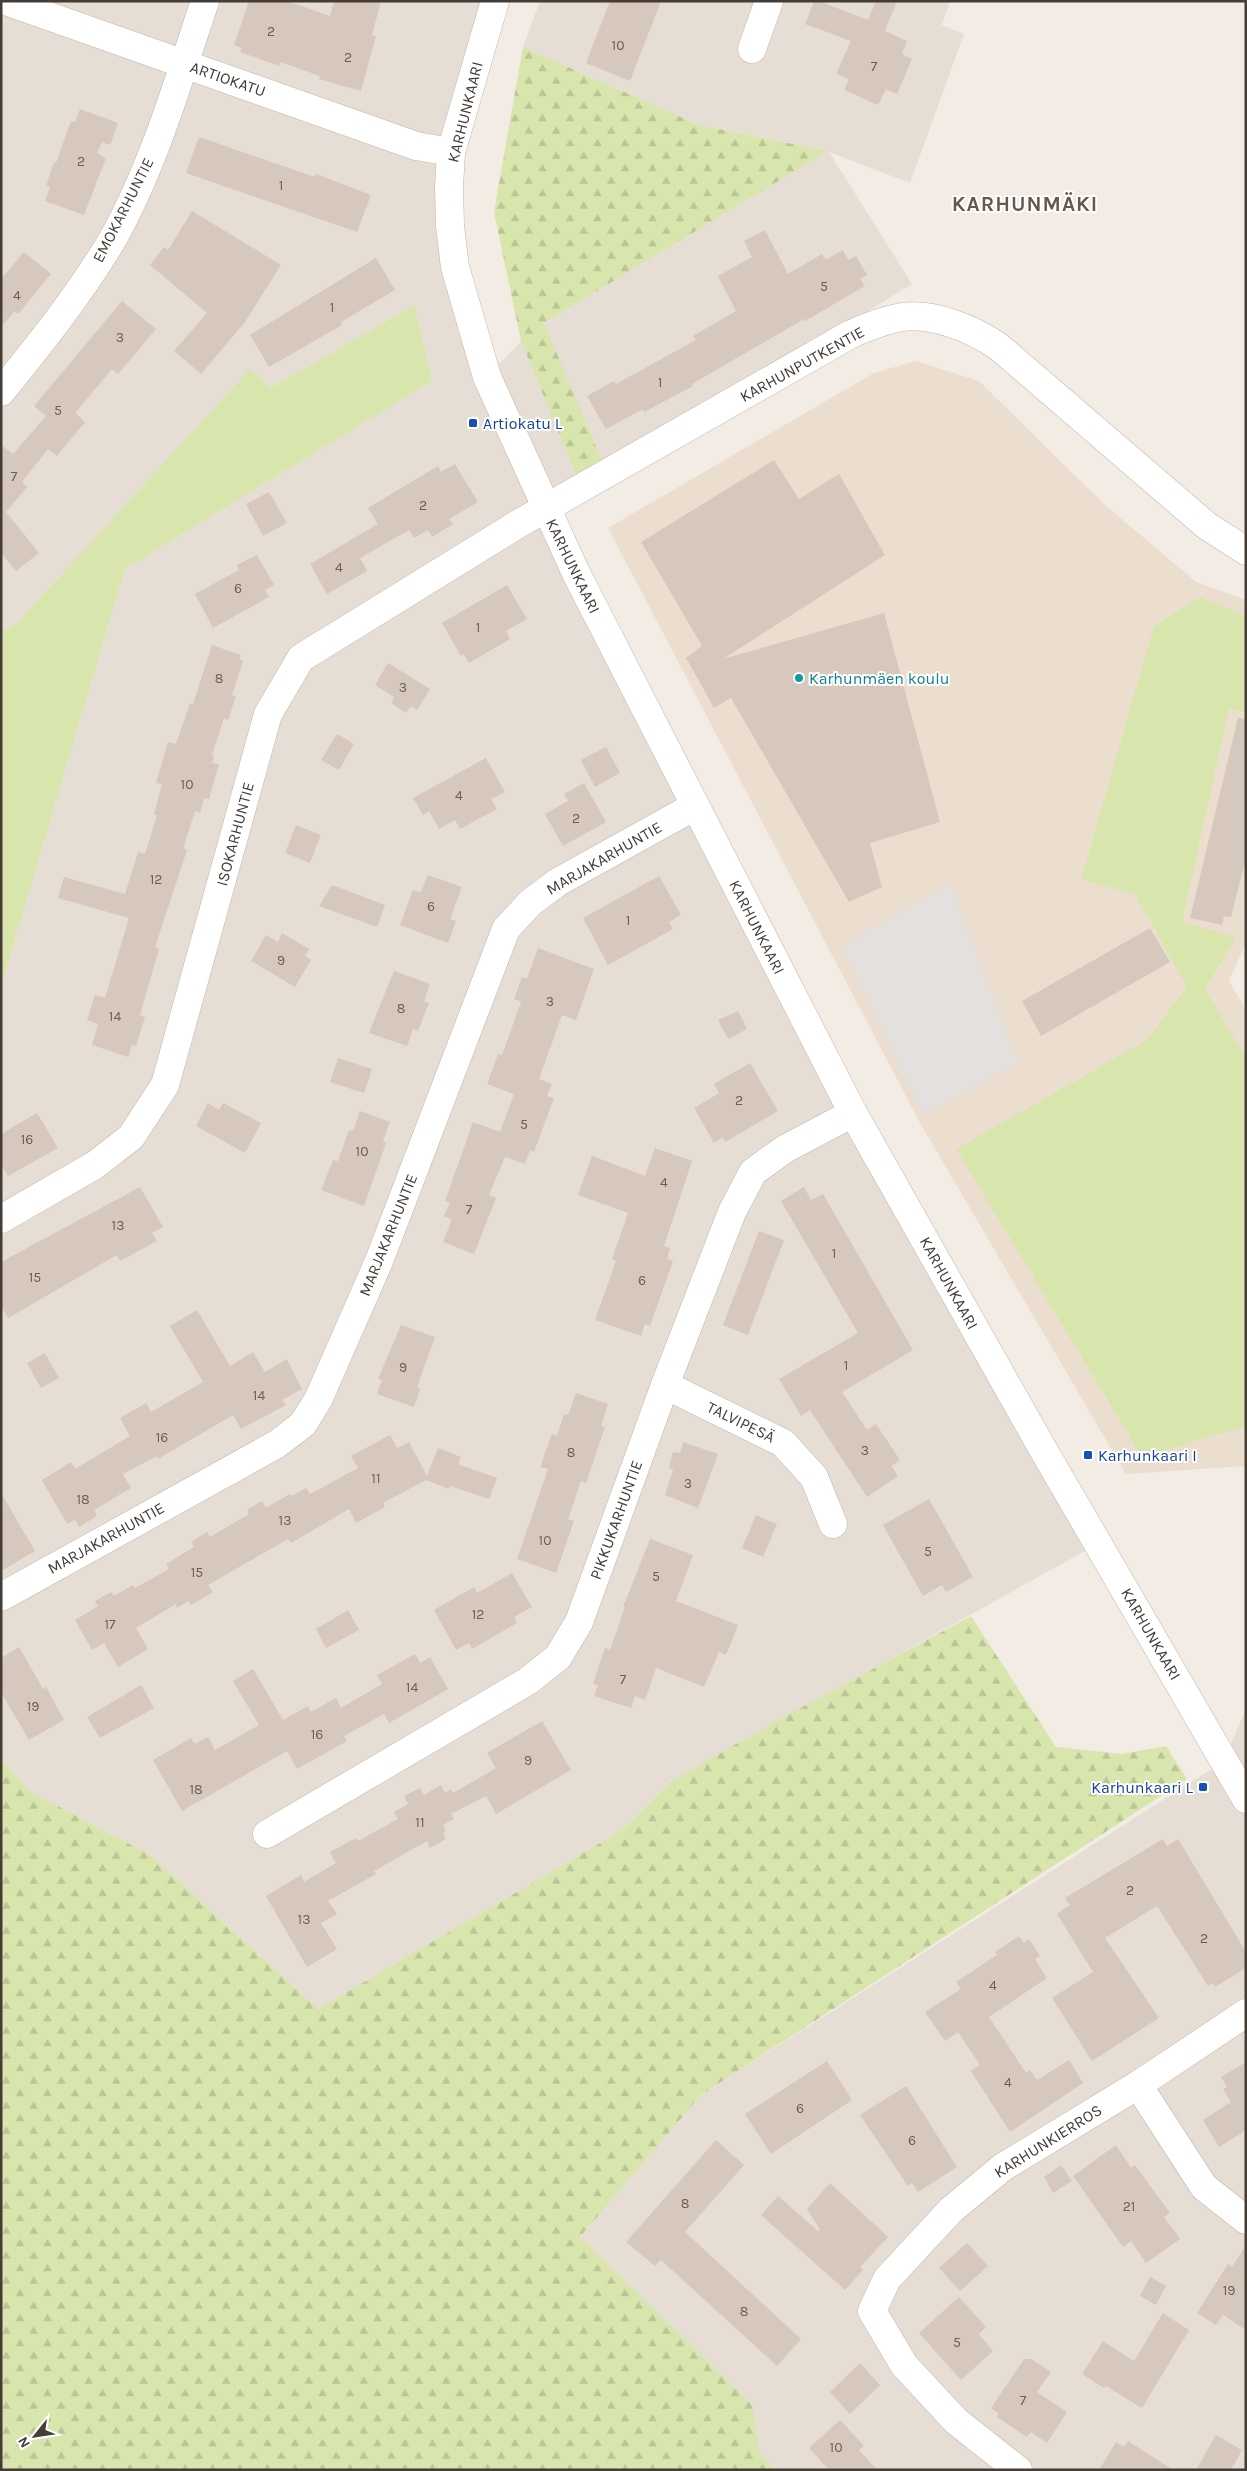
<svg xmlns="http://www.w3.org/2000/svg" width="1247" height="2471" font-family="Karla,sans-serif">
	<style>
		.residential { fill: #e6ddd4 }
		.education { fill: #ecdecf }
		.grass { fill: #d8e6ae }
		.forest { fill: url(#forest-firs) }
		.parking { fill: #e3e0de }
		.building { fill: #d7c8be }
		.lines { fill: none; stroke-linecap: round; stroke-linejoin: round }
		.minor-casing { stroke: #c1b5ab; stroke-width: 29 }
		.minor { stroke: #fff; stroke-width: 28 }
		.transit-dot { fill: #1a4fb4; stroke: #fff; stroke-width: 2 }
		.culture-dot { fill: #0f9aa8; stroke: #fff; stroke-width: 2 }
		.labels { text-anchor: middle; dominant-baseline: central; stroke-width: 4; stroke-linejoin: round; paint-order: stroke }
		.number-label { font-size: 14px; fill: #6a5f57 }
		.street-label { font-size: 16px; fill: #453c35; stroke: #fff }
		.transit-label { font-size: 16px; fill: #164399; stroke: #fff; text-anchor: start }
		.culture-label { font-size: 16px; fill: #0d838f; stroke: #fff; text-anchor: start }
		.district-label { font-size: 21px; font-weight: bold; letter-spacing: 1px; fill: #68574c; stroke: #fff }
	</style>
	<defs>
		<pattern id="forest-firs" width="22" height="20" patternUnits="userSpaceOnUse" patternTransform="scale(1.25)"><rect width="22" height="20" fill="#d8e6ae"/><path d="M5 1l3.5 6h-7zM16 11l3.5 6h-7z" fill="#bbc696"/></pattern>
	</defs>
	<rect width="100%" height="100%" fill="#f2ece5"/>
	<g class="residential">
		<polygon points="1,1 495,1 449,187 487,377 521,341 576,475 601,460 544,323 828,151 699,125 523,47 540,1 950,1 942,25 964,34 910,183 829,152 912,284 546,509 576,573 1099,1543 672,1781 622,1830 318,2009 150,1855 31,1792 1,1759 1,987 125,569 432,381 415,305 270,388 250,370 18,622 1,632"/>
		<polygon points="1246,1708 1246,2470 775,2470 760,2453 751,2405 580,2237 701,2095 1224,1761"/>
	</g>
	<polygon class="education" points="916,361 979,381 1104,504 1196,582 1246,600 1246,942 1229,981 1246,1010 1246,1466 1126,1474 920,1123 608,528 874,373"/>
	<g class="grass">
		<polygon points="415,305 432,381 125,569 1,987 1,632 18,622 250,369 270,388"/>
		<polygon points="1200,597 1246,616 1246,712 1229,709 1182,922 1236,937 1205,989 1246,1058 1246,1426 1142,1457 956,1149 1147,1040 1187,987 1135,894 1081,880 1154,626"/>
	</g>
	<g class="forest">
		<polygon points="523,47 699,125 828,151 544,323 602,461 576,475 521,341 494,212"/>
		<polygon points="971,1616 1056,1747 1122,1754 1166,1746 1187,1779 701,2095 580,2237 752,2405 760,2453 775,2470 1,2470 1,1759 31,1792 150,1855 318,2009 622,1830 672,1781 771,1724"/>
	</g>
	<polygon class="parking" points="950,883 1018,1062 923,1116 841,947"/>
	<g class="building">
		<polygon points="249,1 287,1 330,16 334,1 381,1 372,35 376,36 361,91 319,79 320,76 280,62 279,66 240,52 242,48 234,45"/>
		<polygon points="610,1 661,1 630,81 586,63"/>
		<polygon points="814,1 819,1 868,20 876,1 897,1 885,31 907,41 902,54 912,59 897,94 886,89 878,105 844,90 849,79 836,74 851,41 805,24"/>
		<polygon points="80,109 118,123 110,145 102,142 97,153 106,158 84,215 45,201 50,187 46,186 54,162 56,163 71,121 75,122"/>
		<polygon points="199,137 315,177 316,174 371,195 357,232 186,173"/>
		<polygon points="192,211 281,265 245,322 201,374 174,351 207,313 150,265 164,247 168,250"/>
		<polygon points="765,230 788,274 822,254 826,260 843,250 848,260 856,256 867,275 860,279 865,286 805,321 804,319 692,384 693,386 644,412 643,409 606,429 587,396 614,381 616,384 696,340 693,336 736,311 718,276 752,257 744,241"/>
		<polygon points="24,252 51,274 18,314 14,312 1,327 1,279"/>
		<polygon points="376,258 395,290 341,322 342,325 269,367 250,335"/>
		<polygon points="122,301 156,329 118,374 112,369 75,413 85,422 57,456 48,449 22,482 27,487 6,512 39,553 16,571 1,553 1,445 13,454 46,416 34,406"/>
		<polygon points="774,460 799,499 839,474 885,555 723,659 884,613 940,822 870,843 882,887 849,902 731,698 714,708 686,658 702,646 641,542"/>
		<polygon points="455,464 478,502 449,519 453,524 432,537 428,530 414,538 409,530 360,558 367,571 327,594 310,564 378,524 368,508 438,466 441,472"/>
		<polygon points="269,492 287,523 263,536 246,504"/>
		<polygon points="257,555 274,585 265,590 269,597 213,628 195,594 239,570 237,565"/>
		<polygon points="507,585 527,619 506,631 510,639 469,663 464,654 461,656 442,623"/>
		<polygon points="212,645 241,655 239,660 243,661 232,695 236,696 228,720 224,718 212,755 214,756 212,763 219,764 209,799 204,798 200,813 195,811 183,849 187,850 155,947 159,949 140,1015 145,1017 136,1046 132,1045 128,1057 92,1045 98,1024 87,1020 95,995 105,998 129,918 58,898 64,877 125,894 138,852 145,854 157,815 154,814 162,784 156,783 168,742 176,744 190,703 193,704"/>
		<polygon points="388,663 430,689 417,710 411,706 406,713 391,703 394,697 375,685"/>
		<polygon points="1238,718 1246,719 1246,858 1231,917 1224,916 1222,925 1190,918"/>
		<polygon points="337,734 354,744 339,770 321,760"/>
		<polygon points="606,747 620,773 595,787 581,760"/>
		<polygon points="486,758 505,792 491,799 497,809 460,829 455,820 439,829 429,811 423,815 413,798"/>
		<polygon points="584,783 606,822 563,846 545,814 568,801 564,794"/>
		<polygon points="296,825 321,835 310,863 285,853"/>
		<polygon points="428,875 462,887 450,919 456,921 448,943 400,925 413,890 421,892"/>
		<polygon points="659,876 681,915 669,922 673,929 608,965 583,918"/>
		<polygon points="332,885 385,905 377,927 319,906"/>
		<polygon points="1150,928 1170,962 1041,1036 1022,1001"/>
		<polygon points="282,933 309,949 305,956 311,960 295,987 251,961 266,935 278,942"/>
		<polygon points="538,948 594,969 576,1020 562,1015 539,1079 552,1084 547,1096 554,1098 534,1152 530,1150 525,1164 505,1157 489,1195 496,1198 474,1254 443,1242 452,1219 444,1216 450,1203 445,1201 473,1122 500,1132 514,1094 487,1084 498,1054 502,1055 521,1002 514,999 522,977 527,979"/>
		<polygon points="394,971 430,984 424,1001 429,1003 418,1031 413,1029 407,1046 369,1033"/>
		<polygon points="738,1011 747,1029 728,1039 718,1020"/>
		<polygon points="338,1058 372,1069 364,1093 330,1082"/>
		<polygon points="750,1063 778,1111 725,1142 723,1137 714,1143 694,1108 719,1093 714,1084"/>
		<polygon points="208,1103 219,1110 223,1103 261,1123 245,1153 196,1126"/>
		<polygon points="360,1111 390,1122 383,1141 386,1143 364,1206 321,1190 333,1160 338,1161 349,1130 353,1131"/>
		<polygon points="37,1113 58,1148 8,1176 1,1164 1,1134"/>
		<polygon points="655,1148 692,1161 664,1246 670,1248 667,1259 673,1261 650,1326 645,1324 641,1336 595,1320 616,1261 612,1259 628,1213 578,1195 592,1156 645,1176"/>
		<polygon points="140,1187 163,1227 152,1233 157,1241 120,1261 117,1255 8,1318 1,1306 1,1262"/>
		<polygon points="804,1187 811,1200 823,1194 913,1350 842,1392 867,1430 876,1424 900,1460 891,1466 898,1476 867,1497 810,1410 801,1416 779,1379 858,1333 781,1201"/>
		<polygon points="759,1231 784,1240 748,1335 723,1325"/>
		<polygon points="197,1310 230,1366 253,1352 265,1372 287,1359 302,1389 282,1400 286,1405 241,1429 233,1415 158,1459 157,1456 123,1474 131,1488 94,1510 97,1516 79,1527 75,1520 67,1524 42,1480 71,1462 75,1469 130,1436 120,1418 146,1403 151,1412 203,1382 170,1326"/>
		<polygon points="401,1325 435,1337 417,1387 420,1389 414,1407 377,1394 382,1380 378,1379"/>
		<polygon points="45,1353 59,1378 41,1388 27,1363"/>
		<polygon points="576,1393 608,1404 601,1426 605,1427 586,1483 581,1481 568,1519 574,1521 556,1573 517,1559 548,1469 540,1467 552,1434 557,1436 564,1414 568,1415"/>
		<polygon points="390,1435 397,1448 409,1442 427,1476 438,1448 461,1457 458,1464 497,1478 489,1499 450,1486 449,1489 426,1480 383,1503 385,1507 356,1523 349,1509 291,1543 288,1539 208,1585 213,1592 191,1605 189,1601 177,1608 176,1604 136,1628 148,1649 118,1667 104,1643 92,1650 75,1620 98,1606 95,1601 111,1592 114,1596 133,1585 135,1588 169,1569 166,1564 194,1547 191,1542 207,1532 210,1537 249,1514 247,1510 262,1501 266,1508 290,1494 292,1496 306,1488 310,1494 358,1468 351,1456"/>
		<polygon points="683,1442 718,1454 698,1508 665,1495 673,1470 669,1468 673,1452 680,1453"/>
		<polygon points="1,1493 35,1551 1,1571"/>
		<polygon points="929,1499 973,1577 946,1592 942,1585 923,1596 883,1525"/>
		<polygon points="756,1515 777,1524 763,1557 742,1548"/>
		<polygon points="650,1539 693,1555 676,1601 738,1625 726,1655 719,1652 704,1687 656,1668 645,1700 635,1696 631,1708 594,1696 598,1685 593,1684 605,1648 610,1650 625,1607 623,1607"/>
		<polygon points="512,1573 532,1607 514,1617 517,1623 472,1649 469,1643 456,1650 434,1610 474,1587 477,1593"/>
		<polygon points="348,1610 359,1630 326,1648 316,1629"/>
		<polygon points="19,1647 43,1689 46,1687 64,1720 29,1740 1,1692 1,1658"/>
		<polygon points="415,1654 420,1663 430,1657 448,1689 389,1723 384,1714 344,1736 347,1741 297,1769 287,1751 182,1811 153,1760 191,1738 195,1744 208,1737 215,1750 259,1725 233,1681 253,1669 283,1720 308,1706 311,1712 336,1698 341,1708 382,1684 377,1675"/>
		<polygon points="141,1685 154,1708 100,1738 87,1717"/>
		<polygon points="542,1721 571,1770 496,1814 486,1796 451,1814 454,1819 443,1825 446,1831 443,1833 446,1839 430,1848 427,1841 374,1871 376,1874 328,1901 337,1914 321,1923 337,1949 307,1967 266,1896 301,1875 304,1882 336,1863 330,1852 356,1838 358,1841 398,1819 394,1812 408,1804 404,1796 420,1788 424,1795 441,1785 445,1793 451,1789 453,1793 496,1768 487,1753"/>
		<polygon points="1163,1839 1167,1846 1178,1839 1246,1952 1246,1968 1215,1987 1213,1983 1208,1986 1157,1906 1105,1938 1159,2018 1092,2061 1052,1998 1093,1972 1057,1914 1070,1905 1065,1898"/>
		<polygon points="1019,1936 1024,1943 1029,1939 1040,1956 1035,1959 1047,1978 989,2017 1026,2073 1030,2070 1037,2080 1069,2060 1083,2083 1010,2132 971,2071 980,2065 958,2032 945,2041 925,2012 961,1989 956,1982 997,1955 995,1952"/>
		<polygon points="827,2061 852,2100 771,2154 745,2114"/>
		<polygon points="1246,2062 1246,2130 1219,2147 1203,2120 1231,2102 1223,2089 1227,2087 1221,2077"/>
		<polygon points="906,2086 957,2167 918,2192 912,2183 908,2186 860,2115"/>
		<polygon points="716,2140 744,2165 685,2232 801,2339 777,2366 661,2260 655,2266 626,2242"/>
		<polygon points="1116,2145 1131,2168 1135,2165 1170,2213 1164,2217 1180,2239 1146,2263 1131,2241 1123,2247 1073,2176"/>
		<polygon points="1061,2165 1072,2181 1053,2193 1044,2177"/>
		<polygon points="830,2183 888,2237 860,2267 863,2270 845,2290 761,2215 778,2196 818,2231 820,2230 807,2209"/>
		<polygon points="967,2243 988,2266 960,2291 939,2268"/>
		<polygon points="1246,2245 1246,2330 1223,2315 1216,2325 1197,2313 1228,2264 1232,2267"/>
		<polygon points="1150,2277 1166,2286 1156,2305 1140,2296"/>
		<polygon points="959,2297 986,2327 979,2334 993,2351 961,2380 919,2333"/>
		<polygon points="1163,2313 1189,2330 1142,2408 1106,2386 1104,2388 1082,2374 1103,2341 1134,2361"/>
		<polygon points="1024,2359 1031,2359 1051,2372 1037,2392 1067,2412 1047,2443 1031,2432 1027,2437 997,2417 999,2414 991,2408"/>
		<polygon points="860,2363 880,2385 850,2414 830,2392"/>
		<polygon points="840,2420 864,2446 859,2450 877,2470 829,2470 809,2448"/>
		<polygon points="1216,2435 1242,2450 1231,2470 1196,2470"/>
		<polygon points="1128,2441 1173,2470 1099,2470 1116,2442 1124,2447"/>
	</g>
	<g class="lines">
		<g class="minor-casing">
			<g id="minor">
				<polyline points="6,1 416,146 451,152"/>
				<polyline points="495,1 451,152 449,187 450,226 455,267 487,377 576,573 853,1113 1044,1451 1246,1799"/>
				<polyline points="752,49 769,1"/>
				<path d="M 1,392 C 40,344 79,295 111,242 C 153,168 178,82 205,1"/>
				<path d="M 1,1219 L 95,1165 L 131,1137 L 165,1085 L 268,714 L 301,658 L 518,524 L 851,334 C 868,327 884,320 902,317 C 935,313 973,329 999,347 L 1207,526 L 1246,551"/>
				<polyline points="665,1385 783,1443 814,1477 833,1524"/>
				<polyline points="1,1597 277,1444 303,1424 318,1400 379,1261 506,929 530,903 558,882 695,806"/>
				<polyline points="267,1834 528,1681 558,1657 579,1622 665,1385 732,1212 753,1172 785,1149 853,1113"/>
				<polyline points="1138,2085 1204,2187 1246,2220"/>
				<polyline points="1018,2470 956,2421 904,2365 872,2311 887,2279 951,2210 1003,2167 1138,2085 1246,2013"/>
			</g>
		</g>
		<use href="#minor" class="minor"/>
	</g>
	<g class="transit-dot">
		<rect x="468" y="418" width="10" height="10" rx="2.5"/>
		<rect x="1083" y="1450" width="10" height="10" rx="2.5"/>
		<rect x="1198" y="1782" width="10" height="10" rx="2.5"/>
	</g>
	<circle class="culture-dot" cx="799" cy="678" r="5"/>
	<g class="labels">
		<g class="number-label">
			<text x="271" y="31">2</text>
			<text x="618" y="45">10</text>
			<text x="348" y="57">2</text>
			<text x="874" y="66">7</text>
			<text x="81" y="161">2</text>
			<text x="281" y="185">1</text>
			<text x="824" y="286">5</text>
			<text x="17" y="295">4</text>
			<text x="332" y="307">1</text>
			<text x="120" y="337">3</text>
			<text x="660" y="382">1</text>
			<text x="58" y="410">5</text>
			<text x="14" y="476">7</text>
			<text x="423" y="505">2</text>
			<text x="339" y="567">4</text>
			<text x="238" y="588">6</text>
			<text x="478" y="627">1</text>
			<text x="219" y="678">8</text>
			<text x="403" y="687">3</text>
			<text x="187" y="784">10</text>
			<text x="459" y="795">4</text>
			<text x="576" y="818">2</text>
			<text x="156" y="879">12</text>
			<text x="431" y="906">6</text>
			<text x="628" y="920">1</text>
			<text x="281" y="960">9</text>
			<text x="550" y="1001">3</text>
			<text x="401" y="1008">8</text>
			<text x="115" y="1016">14</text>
			<text x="739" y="1100">2</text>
			<text x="524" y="1124">5</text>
			<text x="27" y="1139">16</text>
			<text x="362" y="1151">10</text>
			<text x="664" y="1182">4</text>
			<text x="469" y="1209">7</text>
			<text x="118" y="1225">13</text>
			<text x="834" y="1253">1</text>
			<text x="35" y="1277">15</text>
			<text x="642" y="1280">6</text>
			<text x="846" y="1365">1</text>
			<text x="403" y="1367">9</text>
			<text x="259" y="1395">14</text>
			<text x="162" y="1437">16</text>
			<text x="865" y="1450">3</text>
			<text x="571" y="1452">8</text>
			<text x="376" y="1478">11</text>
			<text x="688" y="1483">3</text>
			<text x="83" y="1499">18</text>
			<text x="285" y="1520">13</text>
			<text x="545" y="1540">10</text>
			<text x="928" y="1551">5</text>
			<text x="197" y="1572">15</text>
			<text x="656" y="1576">5</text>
			<text x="478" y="1614">12</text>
			<text x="110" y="1624">17</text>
			<text x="623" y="1679">7</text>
			<text x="412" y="1687">14</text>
			<text x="33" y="1706">19</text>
			<text x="317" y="1734">16</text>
			<text x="528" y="1760">9</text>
			<text x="196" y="1789">18</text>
			<text x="420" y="1822">11</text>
			<text x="1130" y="1890">2</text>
			<text x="304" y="1919">13</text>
			<text x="1204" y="1938">2</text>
			<text x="993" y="1985">4</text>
			<text x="1008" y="2082">4</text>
			<text x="800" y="2108">6</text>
			<text x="912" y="2140">6</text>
			<text x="685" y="2203">8</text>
			<text x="1129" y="2206">21</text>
			<text x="1229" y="2290">19</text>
			<text x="744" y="2311">8</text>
			<text x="957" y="2342">5</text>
			<text x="1023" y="2400">7</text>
			<text x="836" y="2447">10</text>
		</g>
		<g class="street-label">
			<text transform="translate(228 79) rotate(19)">ARTIOKATU</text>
			<text transform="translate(465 112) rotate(-76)">KARHUNKAARI</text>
			<text transform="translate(123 210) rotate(-63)">EMOKARHUNTIE</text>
			<text transform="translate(802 364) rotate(-29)">KARHUNPUTKENTIE</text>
			<text transform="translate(573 566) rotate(64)">KARHUNKAARI</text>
			<text transform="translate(235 834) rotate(-75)">ISOKARHUNTIE</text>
			<text transform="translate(604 858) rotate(-30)">MARJAKARHUNTIE</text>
			<text transform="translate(757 927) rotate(63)">KARHUNKAARI</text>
			<text transform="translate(388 1235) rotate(-68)">MARJAKARHUNTIE</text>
			<text transform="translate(949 1283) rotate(61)">KARHUNKAARI</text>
			<text transform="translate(741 1422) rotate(26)">TALVIPESÄ</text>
			<text transform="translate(616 1520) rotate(-70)">PIKKUKARHUNTIE</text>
			<text transform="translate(106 1538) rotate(-29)">MARJAKARHUNTIE</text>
			<text transform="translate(1151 1634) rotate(60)">KARHUNKAARI</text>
			<text transform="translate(1048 2141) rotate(-32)">KARHUNKIERROS</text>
		</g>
		<g class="transit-label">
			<text x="483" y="423">Artiokatu L</text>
			<text x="1098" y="1455">Karhunkaari I</text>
			<text x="1193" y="1787" text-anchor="end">Karhunkaari L</text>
		</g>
		<g class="culture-label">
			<text x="809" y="678">Karhunmäen koulu</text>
		</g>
		<g class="district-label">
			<text x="1025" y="204">KARHUNMÄKI</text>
		</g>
	</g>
	<rect width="1247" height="2471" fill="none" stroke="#453c35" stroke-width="5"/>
	<g transform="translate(35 2436) rotate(240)" stroke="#ffffff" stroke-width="4" paint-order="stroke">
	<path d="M0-4L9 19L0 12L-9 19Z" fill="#453c35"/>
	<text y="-8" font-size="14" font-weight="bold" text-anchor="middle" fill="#453c35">N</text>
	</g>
</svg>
